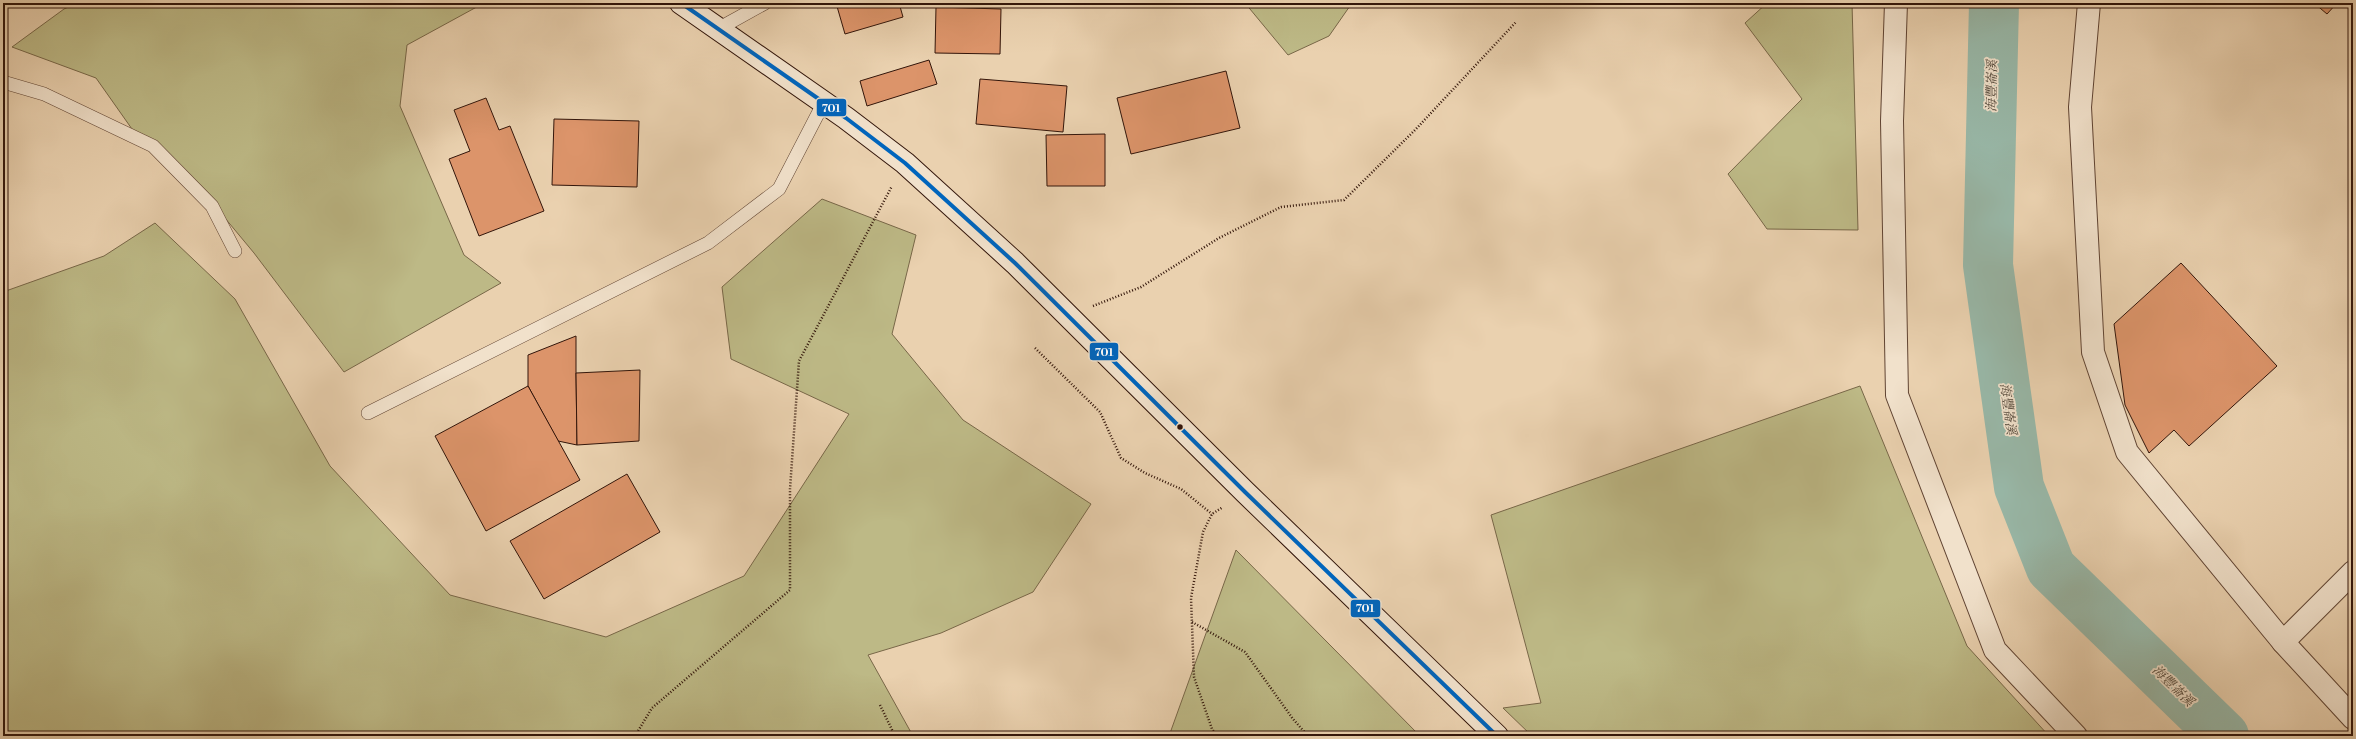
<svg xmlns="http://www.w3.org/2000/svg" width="2356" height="739" font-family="'Libre Bodoni','Noto Serif TC',serif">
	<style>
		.green { fill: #bdb986; stroke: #786748 }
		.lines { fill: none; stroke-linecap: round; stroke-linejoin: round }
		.river { stroke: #98b7a7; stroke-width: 50 }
		.building { fill: #dc946a; stroke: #32150a }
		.lane-casing { stroke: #604433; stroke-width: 14 }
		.street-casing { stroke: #604433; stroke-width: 24 }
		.secondary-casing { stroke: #32150a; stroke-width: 24 }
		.path { stroke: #32150a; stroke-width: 2.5; stroke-dasharray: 1 2; stroke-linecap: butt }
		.lane { stroke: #f1e1cb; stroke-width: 13 }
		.street { stroke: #f1e1cb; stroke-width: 22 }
		.secondary { stroke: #f1e1cb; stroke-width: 22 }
		.bus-1-casing { stroke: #f1e1cb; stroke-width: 7 }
		.bus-1 { stroke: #0065bd; stroke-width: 4 }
		.bus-dot { fill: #32150a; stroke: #f1e1cb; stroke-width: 1.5 }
		.labels { text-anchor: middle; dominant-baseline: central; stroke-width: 3.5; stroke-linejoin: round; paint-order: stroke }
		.water-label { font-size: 13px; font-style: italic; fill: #514639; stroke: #f1e1cb }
		.line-badge { stroke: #f1e1cb; stroke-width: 1.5 }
		.badge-label { font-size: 11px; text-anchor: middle; font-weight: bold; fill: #fff }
	</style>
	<rect width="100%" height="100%" fill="#ead1af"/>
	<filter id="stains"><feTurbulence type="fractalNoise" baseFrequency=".005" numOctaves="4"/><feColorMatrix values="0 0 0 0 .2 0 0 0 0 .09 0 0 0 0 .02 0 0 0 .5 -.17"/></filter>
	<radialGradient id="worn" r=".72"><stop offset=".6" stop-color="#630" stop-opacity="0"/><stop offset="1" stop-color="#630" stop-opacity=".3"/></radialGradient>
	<g class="green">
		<polygon points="77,3 484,3 407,45 400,106 464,255 501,283 344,372 254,253 195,182 139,139 96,78 12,47 64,9"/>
		<polygon points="1245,3 1352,3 1329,36 1288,55"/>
		<polygon points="1767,3 1852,3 1858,230 1767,229 1728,174 1802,99 1745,23"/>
		<polygon points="822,199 916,235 892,334 963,420 1091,504 1033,592 941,633 868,655 913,736 3,736 3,292 104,256 155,223 235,299 330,466 450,595 606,637 744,576 849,414 731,359 722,287"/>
		<polygon points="1860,386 1967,646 2049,736 1532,736 1503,708 1541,703 1491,515"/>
		<polygon points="1236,550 1420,736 1169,736"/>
	</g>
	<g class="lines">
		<polyline class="river" points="1994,3 1988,265 2019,487 2051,568 2224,736"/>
	</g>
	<g class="building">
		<polygon points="836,3 899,3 903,17 845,34"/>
		<polygon points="2314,3 2337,3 2327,14"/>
		<polygon points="936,7 1001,9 1000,54 935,53"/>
		<polygon points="929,60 937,84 867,106 860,81"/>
		<polygon points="1226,71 1240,128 1131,154 1117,98"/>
		<polygon points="980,79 1067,86 1063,132 976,124"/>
		<polygon points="486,98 499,130 510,126 544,211 479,236 449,159 470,151 454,110"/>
		<polygon points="554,119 639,121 637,187 552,185"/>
		<polygon points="1105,134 1105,186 1047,186 1046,135"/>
		<polygon points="2181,263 2277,366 2189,446 2174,430 2149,453 2125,405 2114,324"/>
		<polygon points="576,336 576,373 577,445 558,441 528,386 528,355"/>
		<polygon points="640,370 639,441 577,445 576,373"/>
		<polygon points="528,386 580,480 486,531 435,436"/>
		<polygon points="627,474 660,532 544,599 510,541"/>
	</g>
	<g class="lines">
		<g class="lane-casing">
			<g id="lane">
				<polyline points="718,29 765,3"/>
				<polyline points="3,82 44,94 153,146 212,206 235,251"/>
				<polyline points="368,413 708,243 779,189 824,102"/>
			</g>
		</g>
		<g class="street-casing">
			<g id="street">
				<polyline points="1896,3 1892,121 1897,395 1995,650 2076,736"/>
				<polyline points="2089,3 2080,107 2093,352 2127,452 2283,642 2353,718"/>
				<polyline points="2283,642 2353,572"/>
			</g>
		</g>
		<g class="secondary-casing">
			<polyline id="secondary" points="681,3 846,118 905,163 1015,263 1245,492 1497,736"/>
		</g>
		<g class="path">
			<polyline points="1093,306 1141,287 1219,238 1281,207 1344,200 1416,129 1516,22"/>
			<polyline points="1035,348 1100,412 1121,458 1145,473 1181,489 1212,514"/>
			<polyline points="1192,622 1245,652 1293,719 1308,736"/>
			<polyline points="880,705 895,736"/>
			<polyline points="635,736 652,708 790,590 790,489 799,361 892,186"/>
			<polyline points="1217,736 1212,729 1194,677 1191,598 1203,532 1212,514 1223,507"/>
		</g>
		<use href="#lane" class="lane"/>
		<use href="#street" class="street"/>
		<use href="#secondary" class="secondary"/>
		<g class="bus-1-casing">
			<polyline id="bus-1" points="681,3 846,118 905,163 1015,263 1245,492 1497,736"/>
		</g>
		<use href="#bus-1" class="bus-1"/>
	</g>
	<circle class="bus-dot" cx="1180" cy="427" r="3.5"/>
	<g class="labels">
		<g class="water-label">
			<text transform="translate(1992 86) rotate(-89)">海豐崙溪</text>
			<text transform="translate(2008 409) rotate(82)">海豐崙溪</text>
			<text transform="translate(2173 686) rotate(44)">海豐崙溪</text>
		</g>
	</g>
	<g class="line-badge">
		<rect x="816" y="98" width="31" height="19" rx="4" fill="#0065bd"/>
		<rect x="1089" y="342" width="30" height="19" rx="4" fill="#0065bd"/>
		<rect x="1350" y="599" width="31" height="19" rx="4" fill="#0065bd"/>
	</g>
	<g class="badge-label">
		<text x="831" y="112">701</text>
		<text x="1104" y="356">701</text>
		<text x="1365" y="612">701</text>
	</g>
	<rect width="2356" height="739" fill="none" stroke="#ead1af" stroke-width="16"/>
	<rect x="4" y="4" width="2348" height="731" fill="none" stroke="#32150a" stroke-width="2"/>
	<rect x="8" y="8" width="2340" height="723" fill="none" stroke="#32150a"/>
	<rect width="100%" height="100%" filter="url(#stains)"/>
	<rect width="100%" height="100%" fill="url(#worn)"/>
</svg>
